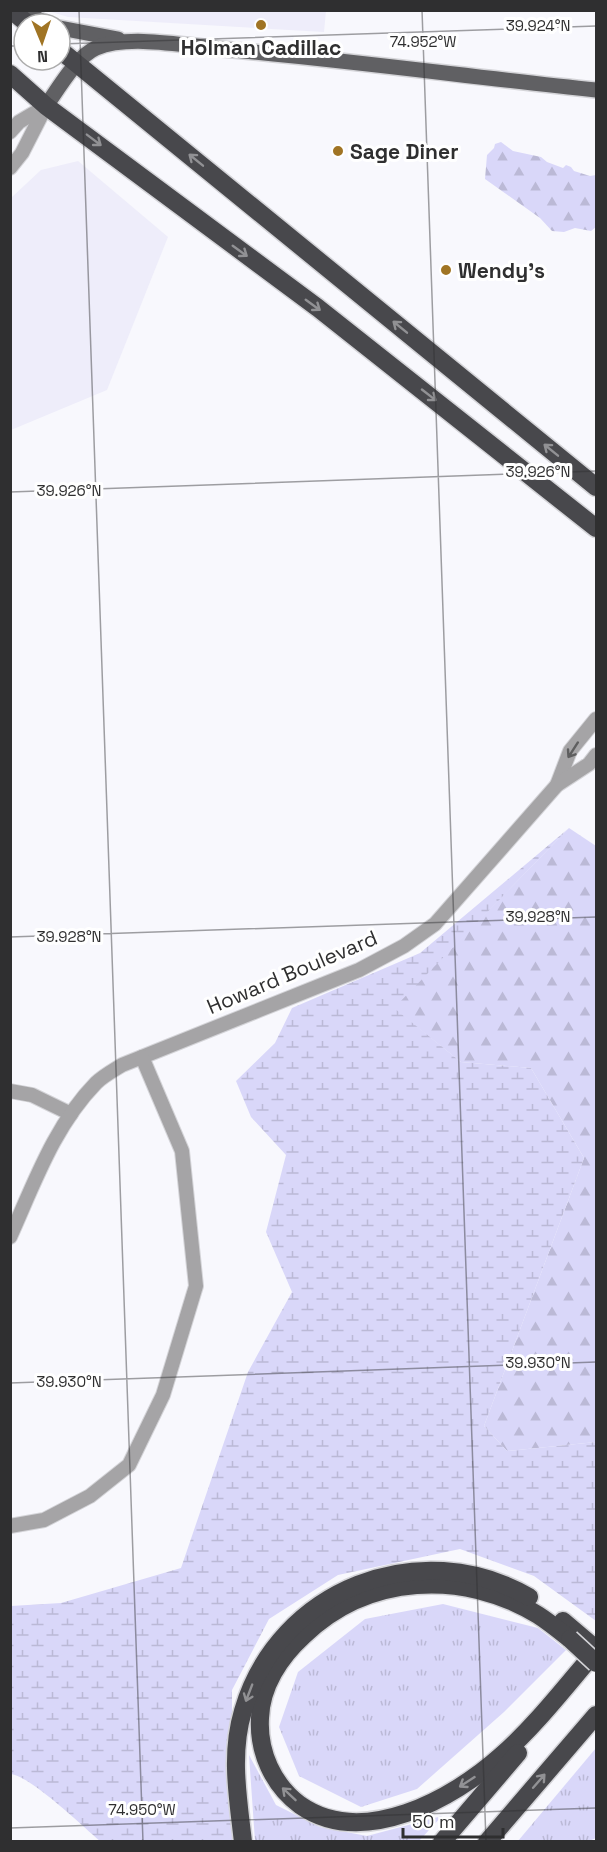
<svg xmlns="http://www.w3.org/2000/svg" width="607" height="1852" font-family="'Space Grotesk',sans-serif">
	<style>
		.built { fill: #eeedfa }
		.grass { fill: url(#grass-tufts) }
		.forest { fill: url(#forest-firs) }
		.wetland { fill: url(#wetland-marsh) }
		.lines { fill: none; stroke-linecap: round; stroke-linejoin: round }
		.street-casing { stroke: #d4d4d8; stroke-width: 16 }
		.primary-casing { stroke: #d4d4d8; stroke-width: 18 }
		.highway-casing { stroke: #d4d4d8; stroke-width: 21 }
		.street { stroke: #a5a4a6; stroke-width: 14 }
		.primary { stroke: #606063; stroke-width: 15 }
		.highway { stroke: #48484c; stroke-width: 18 }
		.highway-bridge-casing { stroke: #d4d4d8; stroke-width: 21; stroke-linecap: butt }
		.highway-bridge { stroke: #48484c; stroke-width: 18 }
		.oneway { stroke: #919194 }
		.oneway2 { stroke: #5e5e5f }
		.ticks { fill: none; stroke: #2f2f30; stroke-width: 1.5; stroke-opacity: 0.45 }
		.poi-dot { fill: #a07424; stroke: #fff; stroke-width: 2 }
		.labels { text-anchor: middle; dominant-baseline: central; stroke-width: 6; stroke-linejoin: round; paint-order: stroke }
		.poi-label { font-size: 21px; font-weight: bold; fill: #2f2f30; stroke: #fff; text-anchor: start }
		.street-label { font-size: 21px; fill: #2f2f30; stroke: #fff }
		.ticks-label { font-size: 15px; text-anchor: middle; fill: #2f2f30; stroke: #fff; stroke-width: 6; stroke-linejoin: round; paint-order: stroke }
	</style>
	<defs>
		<pattern id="grass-tufts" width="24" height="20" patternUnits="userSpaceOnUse" patternTransform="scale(1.5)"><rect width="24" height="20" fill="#d9d7f9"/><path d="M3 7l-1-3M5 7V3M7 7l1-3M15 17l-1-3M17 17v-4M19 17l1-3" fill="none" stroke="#bbb9d6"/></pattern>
		<pattern id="forest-firs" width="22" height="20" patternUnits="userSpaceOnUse" patternTransform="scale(1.5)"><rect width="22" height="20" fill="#d9d7f9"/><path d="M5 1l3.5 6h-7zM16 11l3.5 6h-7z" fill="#bbb9d6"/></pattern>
		<pattern id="wetland-marsh" width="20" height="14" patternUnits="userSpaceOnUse" patternTransform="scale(1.5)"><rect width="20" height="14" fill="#d9d7f9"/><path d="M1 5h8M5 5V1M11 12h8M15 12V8" fill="none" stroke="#bbb9d6"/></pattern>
	</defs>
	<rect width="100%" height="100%" fill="#f8f8fd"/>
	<g class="built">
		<polygon points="48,11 326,10 326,11 324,32 68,17"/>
		<polygon points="78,161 168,237 107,390 11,430 11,198 41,170"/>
	</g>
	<g class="grass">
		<polygon points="443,1604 538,1628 566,1650 504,1712 417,1789 361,1807 299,1776 279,1727 298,1672 365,1619"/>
		<polygon points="596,1748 596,1838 587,1842 518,1841"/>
		<polygon points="249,1755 276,1805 320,1827 367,1836 442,1816 419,1841 255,1841"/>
	</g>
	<g class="forest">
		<polygon points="501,142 513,151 541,157 547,162 563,168 566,165 571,167 574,171 590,176 596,175 596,227 591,231 575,228 564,232 552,231 540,218 485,179 487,155 494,148 495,144"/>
		<polygon points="569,828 596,846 596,1442 507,1451 484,1426 584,1158 531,1068 461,1062 393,1008"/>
	</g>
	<path class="wetland" d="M 569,828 L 394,1008 L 461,1062 L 531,1068 L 584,1158 L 484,1426 L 507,1451 L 596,1442 L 596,1621 L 534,1576 L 460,1549 L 338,1575 L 269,1619 L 232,1690 L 232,1841 L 100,1841 C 81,1825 33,1778 11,1774 L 11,1606 L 61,1603 L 181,1568 L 248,1372 L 292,1292 L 266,1232 L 286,1155 L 251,1117 L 236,1081 L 275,1043 L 292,1008 L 420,953 Z"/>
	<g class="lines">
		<g class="street-casing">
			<g id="street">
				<polyline points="10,132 19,122 46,106"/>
				<polyline points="10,168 22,153 46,106"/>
				<polyline points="557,785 570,751 596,719"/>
				<polyline points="10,1091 32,1095 71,1114"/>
				<path d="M 10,1237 C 34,1184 54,1126 96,1083 C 103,1076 114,1070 122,1065 L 359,970 L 404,946 L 435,924 L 557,785 L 589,764 L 596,755"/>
				<polyline points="10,1526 44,1520 90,1496 129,1465 163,1395 196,1286 182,1151 142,1057"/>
			</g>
		</g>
		<g class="primary-casing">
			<g id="primary">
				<polyline points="19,10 48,24"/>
				<polyline points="60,28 118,39"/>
				<path d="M 46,106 C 58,89 77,56 96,48 C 128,34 187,46 222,49 C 347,60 472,77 596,90"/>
			</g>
		</g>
		<g class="highway-casing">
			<g id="highway">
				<polyline points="11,10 28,24"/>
				<polyline points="60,50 596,487"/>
				<polyline points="10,74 46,106 318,308 596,528"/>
				<polyline points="563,1621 596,1649"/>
				<path d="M 570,1639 C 560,1631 549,1622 538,1615 C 463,1569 367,1574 303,1636 C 280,1657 261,1686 260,1718 C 258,1752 273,1785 300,1805 C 363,1849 453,1799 502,1755 C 537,1724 566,1686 596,1651"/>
				<path d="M 243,1842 C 238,1798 230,1754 243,1711 C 278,1589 420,1534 529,1597"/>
				<polyline points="442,1842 518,1753"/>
				<polyline points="487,1842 596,1715"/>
			</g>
		</g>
		<use href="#street" class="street"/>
		<use href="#primary" class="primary"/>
		<use href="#highway" class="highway"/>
		<g class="highway-bridge-casing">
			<polyline id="highway-bridge" points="570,1639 596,1663"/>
		</g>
		<use href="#highway-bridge" class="highway-bridge"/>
	</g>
	<defs><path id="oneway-shaft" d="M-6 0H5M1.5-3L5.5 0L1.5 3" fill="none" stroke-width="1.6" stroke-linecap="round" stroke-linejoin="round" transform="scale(1.5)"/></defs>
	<g class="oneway">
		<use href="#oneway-shaft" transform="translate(94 140) rotate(37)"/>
		<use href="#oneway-shaft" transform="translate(196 160) rotate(-141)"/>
		<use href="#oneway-shaft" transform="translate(240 251) rotate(36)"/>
		<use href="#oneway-shaft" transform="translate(313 305) rotate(36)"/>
		<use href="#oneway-shaft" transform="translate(400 327) rotate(-141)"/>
		<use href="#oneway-shaft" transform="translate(429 395) rotate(38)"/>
		<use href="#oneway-shaft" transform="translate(551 450) rotate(-141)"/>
		<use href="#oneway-shaft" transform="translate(249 1693) rotate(111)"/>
		<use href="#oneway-shaft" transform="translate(539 1781) rotate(-49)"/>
		<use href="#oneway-shaft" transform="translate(467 1782) rotate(147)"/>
		<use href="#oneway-shaft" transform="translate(289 1794) rotate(-137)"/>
	</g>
	<use class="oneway2" href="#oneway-shaft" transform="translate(573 750) rotate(123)"/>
	<path class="ticks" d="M 79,10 L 143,1842M 422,10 L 486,1842M 60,44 L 596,26M 10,46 L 24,46M 10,492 L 596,471M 10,937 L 596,917M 10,1383 L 596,1362M 10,1828 L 596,1808"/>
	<g class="poi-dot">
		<circle cx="261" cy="25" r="6"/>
		<circle cx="338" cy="151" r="6"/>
		<circle cx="446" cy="270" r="6"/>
	</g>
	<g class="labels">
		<g class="poi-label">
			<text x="261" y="47" text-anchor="middle">Holman Cadillac</text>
			<text x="350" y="151">Sage Diner</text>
			<text x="458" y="270">Wendy's</text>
		</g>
		<g class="street-label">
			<text transform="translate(292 972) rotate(-23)">Howard Boulevard</text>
		</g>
	</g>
	<g class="ticks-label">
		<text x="538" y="31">39.924°N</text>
		<text x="423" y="47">74.952°W</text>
		<text x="538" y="477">39.926°N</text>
		<text x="69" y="496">39.926°N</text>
		<text x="538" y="922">39.928°N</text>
		<text x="69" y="942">39.928°N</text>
		<text x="538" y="1368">39.930°N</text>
		<text x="69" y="1387">39.930°N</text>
		<text x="142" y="1815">74.950°W</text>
	</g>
	<rect width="607" height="1852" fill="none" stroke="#2f2f30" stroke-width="24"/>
	<g transform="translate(42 42) rotate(178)"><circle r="28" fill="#ffffff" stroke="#acacac" stroke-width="1.5"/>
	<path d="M0-4.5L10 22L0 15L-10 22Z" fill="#a07424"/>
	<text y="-9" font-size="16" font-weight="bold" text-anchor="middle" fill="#2f2f30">N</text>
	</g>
	<path d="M403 1828v9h100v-9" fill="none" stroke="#2f2f30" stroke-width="3"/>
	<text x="412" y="1828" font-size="18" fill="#2f2f30" stroke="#ffffff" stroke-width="4.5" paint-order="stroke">50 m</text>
</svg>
